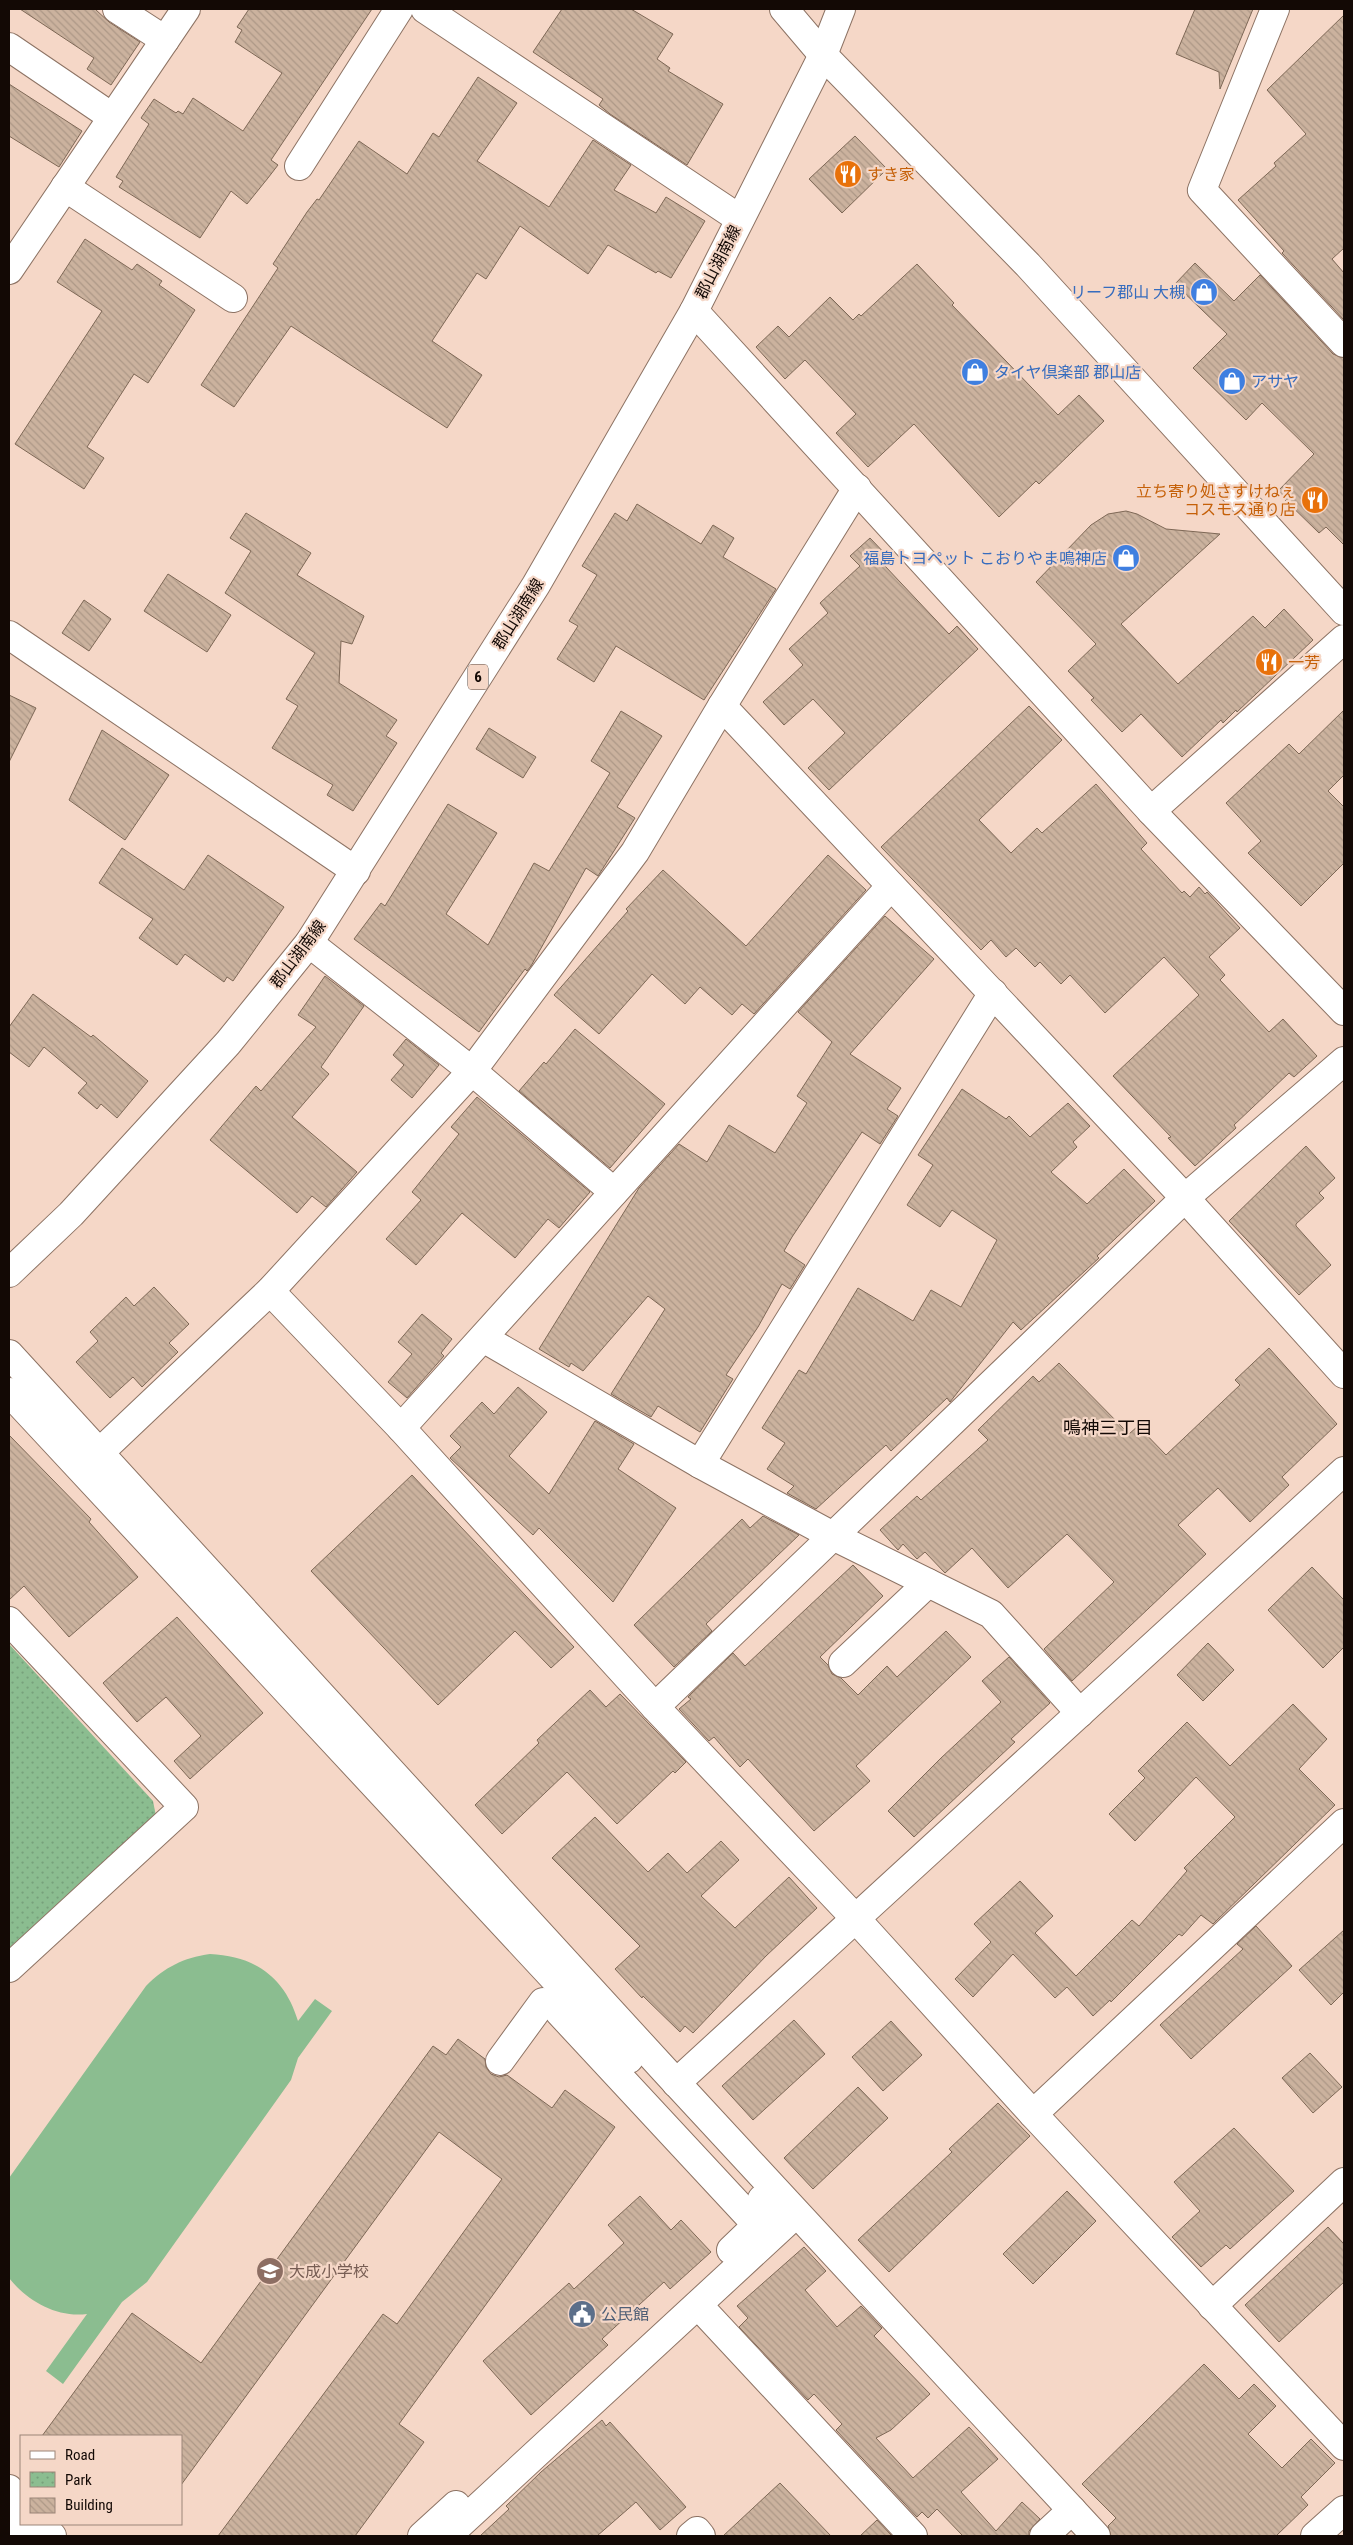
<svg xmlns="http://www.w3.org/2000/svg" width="1353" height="2545" font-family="'Roboto Condensed','Noto Sans JP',sans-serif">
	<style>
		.grass { fill: #8bbd90 }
		.park { fill: url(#park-dots) }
		.building { fill: url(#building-back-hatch); stroke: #7e6856 }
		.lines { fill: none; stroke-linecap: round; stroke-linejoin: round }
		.minor-casing { stroke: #8d7364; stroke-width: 30 }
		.major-casing { stroke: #8d7364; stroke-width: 30 }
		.minor { stroke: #fff; stroke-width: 28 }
		.major { stroke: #fff; stroke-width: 28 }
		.labels { text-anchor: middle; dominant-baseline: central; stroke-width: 4.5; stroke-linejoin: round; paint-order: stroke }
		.shield { fill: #f5d7c7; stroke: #57473f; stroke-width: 1 }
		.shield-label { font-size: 15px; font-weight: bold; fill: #130905 }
		.food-label { font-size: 16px; fill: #c56008; stroke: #f5d7c7; text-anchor: start }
		.street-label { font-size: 16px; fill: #130905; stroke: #f5d7c7 }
		.shop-label { font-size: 16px; fill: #366cbe; stroke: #f5d7c7; text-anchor: end }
		.education-label { font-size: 16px; fill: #785e54; stroke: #f5d7c7; text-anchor: start }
		.service-label { font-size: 16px; fill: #4e5e75; stroke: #f5d7c7; text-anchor: start }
		.neighbourhood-label { font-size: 18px; fill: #130905; stroke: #f5d7c7 }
	</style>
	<defs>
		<pattern id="park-dots" width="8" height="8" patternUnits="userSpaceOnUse" patternTransform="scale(1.25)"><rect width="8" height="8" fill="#8bbd90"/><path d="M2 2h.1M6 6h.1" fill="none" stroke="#77a17b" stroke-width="1.8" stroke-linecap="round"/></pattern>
		<pattern id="building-back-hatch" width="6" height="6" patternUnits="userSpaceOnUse" patternTransform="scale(1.25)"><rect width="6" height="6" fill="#cbb29e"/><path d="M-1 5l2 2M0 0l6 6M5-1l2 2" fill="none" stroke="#ad9887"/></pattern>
	</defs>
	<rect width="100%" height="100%" fill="#f5d7c7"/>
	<path class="grass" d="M 210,1954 C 255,1956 285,1977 298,2021 L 315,1999 L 332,2011 L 298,2058 L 291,2080 L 147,2282 L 122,2302 L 63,2384 L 46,2371 L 87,2314 C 57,2318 27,2301 9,2278 L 9,2178 L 146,1986 C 165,1967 183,1958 210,1954 Z"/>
	<polygon class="park" points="9,1644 153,1801 156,1816 9,1951"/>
	<g class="building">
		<polygon points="20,9 95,9 109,22 140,42 111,85 87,69 94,58"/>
		<polygon points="249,9 372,9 271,160 278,165 268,178 247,204 231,191 200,238 119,187 123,181 116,177 149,124 141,118 154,99 176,113 178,111 183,114 193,98 243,131 282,73 235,42 242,30 237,27"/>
		<polygon points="562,9 631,9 673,34 657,59 670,68 668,71 723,104 687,165 610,114 599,105 603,99 533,52"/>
		<polygon points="1195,9 1253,9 1220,89 1219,72 1176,54"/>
		<polygon points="1344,15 1344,248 1332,259 1344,273 1344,320 1282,253 1284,251 1238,200 1276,166 1274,163 1306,134 1267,90"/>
		<polygon points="478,77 517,103 477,161 549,207 593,140 631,165 614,190 656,213 666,197 705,221 671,278 658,271 656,273 608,245 588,274 520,226 486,279 477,273 432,341 482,375 447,428 291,326 234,407 201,385 278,268 273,264 307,212 317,199 319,200 359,141 407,174 433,133 439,137"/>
		<polygon points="9,84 82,131 59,167 9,136"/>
		<polygon points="855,136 887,169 842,213 809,179"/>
		<polygon points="85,239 132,270 137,264 162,281 159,285 195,310 148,383 134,374 87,447 104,458 84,489 15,444 102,311 57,282"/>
		<polygon points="1195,263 1234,301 1260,275 1333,354 1344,358 1344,545 1326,527 1319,533 1277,492 1314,454 1262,403 1246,420 1193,368 1227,334 1175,284"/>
		<polygon points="917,264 954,303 952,305 1058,415 1079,395 1104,421 1039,484 1036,481 999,517 914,424 868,467 836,433 856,414 805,360 785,379 756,347 778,326 789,337 830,297 853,320 859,314 861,316"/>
		<polygon points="637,504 701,544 713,525 734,538 723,557 776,589 704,700 616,646 594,682 557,659 578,626 569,621 597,575 582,566 615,513 627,521"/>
		<polygon points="1126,511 1137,514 1166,529 1220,534 1121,624 1178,684 1253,616 1265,628 1284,609 1313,640 1237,712 1236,710 1223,723 1221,720 1182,757 1141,714 1122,732 1091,700 1094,698 1068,671 1096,644 1036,582 1091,525 1108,514"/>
		<polygon points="246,513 311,553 297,575 364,616 352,644 341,641 339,683 397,720 386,736 397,743 353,811 327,795 333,785 272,748 298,706 286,699 315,653 225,593 251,551 230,538"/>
		<polygon points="870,538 891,560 885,566 949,634 957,626 978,649 829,790 808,768 845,733 813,699 784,725 763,702 803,665 789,649 828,613 820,603 860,566 850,556"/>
		<polygon points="168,574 231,615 207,652 144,611"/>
		<polygon points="84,600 111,619 89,651 62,633"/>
		<polygon points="9,695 36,708 9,762"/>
		<polygon points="1029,706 1062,740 979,820 1011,853 1037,828 1042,833 1096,784 1147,843 1141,849 1182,893 1184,891 1190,897 1199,887 1205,894 1207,892 1240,928 1209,957 1225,975 1220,980 1269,1032 1283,1019 1317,1056 1294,1077 1289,1073 1234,1125 1236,1128 1195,1166 1168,1138 1171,1137 1113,1076 1199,995 1164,957 1105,1013 1070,975 1061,984 1040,962 1035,967 1016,948 1006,957 991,940 981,950 881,847"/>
		<polygon points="1344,710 1344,775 1328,791 1344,807 1344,863 1301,906 1248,853 1261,841 1226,803 1289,744 1299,754"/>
		<polygon points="621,711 662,736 617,807 635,818 598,876 586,868 531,966 527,971 525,969 479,1032 354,939 381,903 385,906 448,804 497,833 446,914 488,945 534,863 549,871 610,773 591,761"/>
		<polygon points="489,728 536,757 523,778 476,749"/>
		<polygon points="102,730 169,775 125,840 69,800"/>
		<polygon points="122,848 184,890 208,855 284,907 233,981 227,977 224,982 185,954 177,965 139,938 153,919 99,883"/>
		<polygon points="828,855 866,890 754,1014 742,1004 732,1015 700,987 685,1004 652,974 599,1034 554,995 628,911 626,909 663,870 746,946"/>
		<polygon points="885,916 934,959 850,1054 901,1088 887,1109 898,1116 880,1144 862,1132 792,1237 784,1251 805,1265 790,1289 782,1284 758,1327 726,1375 733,1379 700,1432 658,1406 651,1417 611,1394 665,1309 648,1296 583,1371 571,1363 569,1367 539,1349 639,1188 679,1144 707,1162 729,1125 775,1153 807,1103 797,1096 832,1042 798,1012"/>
		<polygon points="325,976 364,1006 321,1067 329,1074 292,1117 357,1172 326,1207 312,1196 297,1213 210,1140 256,1086 261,1091 316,1027 298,1015"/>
		<polygon points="33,994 91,1037 93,1035 148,1081 117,1118 101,1104 97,1109 78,1093 87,1083 44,1047 29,1067 9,1052 9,1027"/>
		<polygon points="575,1029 665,1104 610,1168 519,1091 544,1062 546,1064"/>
		<polygon points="406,1039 439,1065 412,1098 391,1080 404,1065 393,1055"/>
		<polygon points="962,1089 1006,1119 1009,1116 1030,1137 1068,1103 1090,1126 1073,1142 1077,1147 1051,1172 1087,1204 1124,1169 1155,1201 1097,1256 1099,1258 1021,1330 1013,1322 950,1402 947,1398 891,1451 886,1445 816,1509 787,1493 794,1486 767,1469 785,1443 762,1428 799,1370 806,1374 858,1288 913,1321 931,1290 961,1307 997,1240 952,1210 940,1227 907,1205 933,1165 918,1155"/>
		<polygon points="477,1097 590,1192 559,1228 548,1219 515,1258 462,1213 416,1265 386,1239 421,1200 412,1192 459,1134 451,1127"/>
		<polygon points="1306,1146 1335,1178 1319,1193 1324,1198 1296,1224 1296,1226 1331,1265 1299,1295 1229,1221"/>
		<polygon points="154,1287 189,1324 169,1343 178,1352 142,1387 133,1377 110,1398 76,1362 98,1341 90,1332 126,1297 134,1306"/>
		<polygon points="422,1314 452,1339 441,1353 444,1356 407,1398 388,1382 412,1354 398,1342"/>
		<polygon points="1269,1348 1337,1424 1282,1477 1289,1485 1250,1522 1218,1488 1178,1525 1206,1554 1072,1681 1044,1649 1114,1582 1067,1534 1008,1588 972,1548 945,1573 925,1552 917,1559 903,1544 898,1550 880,1530 917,1496 921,1500 988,1440 978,1430 1033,1376 1039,1382 1059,1363 1129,1434 1138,1426 1166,1455 1240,1385 1235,1380"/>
		<polygon points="518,1387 547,1412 509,1456 549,1494 595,1421 634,1444 618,1469 676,1508 613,1602 539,1528 533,1535 450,1458 461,1447 450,1436 482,1402 494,1414"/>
		<polygon points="9,1435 91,1519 89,1522 138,1577 69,1637 24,1586 9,1600"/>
		<polygon points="412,1475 574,1647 551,1668 515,1631 438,1705 311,1571"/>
		<polygon points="763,1516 799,1535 706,1624 712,1631 674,1667 634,1625 742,1519 750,1528"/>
		<polygon points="853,1565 883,1596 820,1657 828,1665 832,1674 841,1678 858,1695 887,1666 897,1677 946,1631 971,1657 856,1766 870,1781 814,1831 748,1759 740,1767 714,1737 709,1741 679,1709 691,1699 688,1697 733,1653 745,1666"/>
		<polygon points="1312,1567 1344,1600 1344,1647 1323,1668 1268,1610"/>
		<polygon points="177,1617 263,1713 190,1779 174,1761 201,1736 166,1697 137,1722 103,1683"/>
		<polygon points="1208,1643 1234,1670 1203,1701 1177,1675"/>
		<polygon points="1009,1657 1050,1703 1011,1739 1015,1742 914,1837 888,1811 941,1758 1001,1702 982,1681"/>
		<polygon points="590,1690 606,1707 620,1694 686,1762 675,1773 673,1771 617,1824 567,1772 502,1834 475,1805 539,1743 537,1740"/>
		<polygon points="1293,1704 1327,1739 1299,1769 1335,1805 1213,1924 1201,1915 1182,1936 1179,1934 1111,2002 1110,2000 1093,2016 1067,1987 1055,1998 1013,1954 973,1997 955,1979 991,1942 974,1924 1020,1881 1053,1916 1035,1933 1076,1976 1132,1920 1139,1926 1187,1871 1184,1868 1235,1817 1196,1777 1135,1841 1109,1814 1145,1778 1138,1771 1187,1722 1230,1766"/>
		<polygon points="595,1817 648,1872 668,1853 687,1873 721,1841 739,1860 701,1896 735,1928 789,1877 817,1908 766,1956 693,2033 685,2026 680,2032 643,1996 642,1998 615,1969 640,1946 552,1858"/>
		<polygon points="1256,1926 1292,1966 1191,2059 1160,2025 1243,1949 1237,1944"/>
		<polygon points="1344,1930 1344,1992 1331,2005 1299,1970"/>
		<polygon points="794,2020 825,2054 753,2120 722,2086"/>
		<polygon points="891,2021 922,2055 883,2091 852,2057"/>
		<polygon points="458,2039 485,2059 486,2067 491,2074 499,2077 507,2075 552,2108 565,2090 615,2127 399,2424 424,2442 355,2536 218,2536 383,2314 397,2324 502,2179 439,2132 181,2485 181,2436 42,2436 132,2313 201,2363 433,2046 446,2055"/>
		<polygon points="1310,2053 1342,2087 1313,2113 1282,2078"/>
		<polygon points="858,2087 888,2118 813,2189 784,2158"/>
		<polygon points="998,2103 1030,2136 889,2272 858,2240 952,2152 949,2149"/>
		<polygon points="1234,2128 1294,2191 1230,2249 1226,2245 1201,2267 1172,2237 1200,2211 1174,2182"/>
		<polygon points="1067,2191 1096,2221 1033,2284 1003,2254"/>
		<polygon points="640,2196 671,2230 681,2220 711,2252 670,2289 664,2282 602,2339 608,2345 531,2415 483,2361 569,2283 574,2289 624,2243 608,2225"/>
		<polygon points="1328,2227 1344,2244 1344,2282 1279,2342 1245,2305"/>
		<polygon points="804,2247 826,2271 805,2290 837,2327 861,2306 882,2328 874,2336 930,2394 891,2430 876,2438 913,2478 969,2427 998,2459 961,2492 996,2531 1022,2502 1040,2519 1029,2531 1029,2536 963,2536 937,2509 928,2518 922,2512 917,2517 836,2430 842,2424 814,2394 808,2400 739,2327 748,2318 737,2306"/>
		<polygon points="1204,2364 1239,2399 1254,2384 1276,2406 1248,2434 1282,2468 1311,2439 1335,2463 1301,2497 1308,2505 1276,2536 1111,2536 1108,2526 1116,2518 1082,2484"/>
		<polygon points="602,2420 606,2426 610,2422 686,2507 660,2530 636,2502 597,2536 480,2536 509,2509 506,2506 541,2472"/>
		<polygon points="780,2483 831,2536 723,2536 767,2495"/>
		<polygon points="877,2520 892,2536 860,2536"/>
	</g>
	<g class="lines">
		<g class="minor-casing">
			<g id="minor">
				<polyline points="117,9 165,40"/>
				<polyline points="425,9 740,219"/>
				<polyline points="784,9 823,55 1028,265 1344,611"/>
				<polyline points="1275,9 1202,190 1344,343"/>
				<polyline points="9,47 112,117"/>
				<polyline points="299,166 399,9"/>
				<polyline points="65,187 233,298"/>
				<polyline points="9,270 186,9"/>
				<polyline points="694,311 1151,811 1344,1011"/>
				<polyline points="9,635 356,871"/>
				<polyline points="722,706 1185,1198 1344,1374"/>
				<polyline points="1151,811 1344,639"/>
				<polyline points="309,943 472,1071 614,1192"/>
				<polyline points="270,1291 401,1428 655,1707 856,1919 1033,2114 1344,2446"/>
				<polyline points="483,1338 700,1464 833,1536 991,1614 1080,1713"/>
				<polyline points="9,1354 669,2075 1096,2536"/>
				<polyline points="9,1392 629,2059"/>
				<polyline points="401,1428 891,886"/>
				<polyline points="100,1452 270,1291 472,1071 635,852 722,706 857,488"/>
				<polyline points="700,1464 993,993"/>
				<polyline points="9,1621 184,1807 9,1968"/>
				<polyline points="843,1663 928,1583"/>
				<polyline points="655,1707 1185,1198 1344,1061"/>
				<polyline points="559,2012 757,2225 731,2250"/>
				<polyline points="500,2061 543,2002"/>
				<polyline points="676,2083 1344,1471"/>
				<polyline points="1033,2114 1344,1823"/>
				<polyline points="698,2305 913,2536"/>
				<polyline points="1212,2306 1344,2182"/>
				<polyline points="9,2489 21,2503"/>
				<polyline points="9,2515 29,2536"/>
				<polyline points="40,2524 52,2536"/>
				<polyline points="422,2536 456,2505"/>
				<polyline points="447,2536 786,2223 762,2199"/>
				<polyline points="691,2536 697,2531 701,2536"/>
				<polyline points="1044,2536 1072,2510"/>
				<polyline points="1315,2536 1344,2510"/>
			</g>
		</g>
		<g class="major-casing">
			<polyline id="major" points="9,1273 71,1214 228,1043 309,943 536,585 694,311 823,55 841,9"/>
		</g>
		<use href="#minor" class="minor"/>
		<use href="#major" class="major"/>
	</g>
	<defs>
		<g id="restaurant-disc" transform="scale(1.4375)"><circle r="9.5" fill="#e8710a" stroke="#f5d7c7"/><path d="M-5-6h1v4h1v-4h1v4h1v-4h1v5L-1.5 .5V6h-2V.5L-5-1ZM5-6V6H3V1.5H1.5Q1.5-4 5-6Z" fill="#fff"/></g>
		<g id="shop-disc" transform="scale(1.4375)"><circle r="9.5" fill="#3f7fe0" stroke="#f5d7c7"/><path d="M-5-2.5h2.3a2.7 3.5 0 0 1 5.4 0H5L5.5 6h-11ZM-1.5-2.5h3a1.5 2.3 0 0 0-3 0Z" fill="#fff"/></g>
		<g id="school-disc" transform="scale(1.4375)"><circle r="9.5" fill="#8d6e63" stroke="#f5d7c7"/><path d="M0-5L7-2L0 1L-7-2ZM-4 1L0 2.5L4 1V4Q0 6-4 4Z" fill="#fff"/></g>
		<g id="civic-disc" transform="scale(1.4375)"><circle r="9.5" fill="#5c6f8a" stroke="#f5d7c7"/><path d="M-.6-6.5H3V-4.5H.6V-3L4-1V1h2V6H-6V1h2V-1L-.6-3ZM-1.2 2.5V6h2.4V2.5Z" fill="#fff"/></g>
	</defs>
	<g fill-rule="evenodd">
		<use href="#restaurant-disc" x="848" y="174"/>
		<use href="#shop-disc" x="1204" y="292"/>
		<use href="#shop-disc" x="975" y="372"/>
		<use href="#shop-disc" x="1232" y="381"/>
		<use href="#restaurant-disc" x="1315" y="500"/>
		<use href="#shop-disc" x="1126" y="558"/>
		<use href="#restaurant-disc" x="1269" y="662"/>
		<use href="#school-disc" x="270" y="2271"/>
		<use href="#civic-disc" x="582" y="2314"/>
	</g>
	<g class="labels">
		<rect class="shield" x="468" y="664.5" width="20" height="25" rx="4"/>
		<g class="shield-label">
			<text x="478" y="677">6</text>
		</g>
		<g class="food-label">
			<text x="867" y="174">すき家</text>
			<text x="1296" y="491" text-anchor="end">立ち寄り処さすけねぇ<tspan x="1296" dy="18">コスモス通り店</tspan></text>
			<text x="1288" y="662">一芳</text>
		</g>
		<g class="street-label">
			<text transform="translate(718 262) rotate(-63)">郡山湖南線</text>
			<text transform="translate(518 614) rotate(-58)">郡山湖南線</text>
			<text transform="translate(298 954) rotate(-53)">郡山湖南線</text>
		</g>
		<g class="shop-label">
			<text x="1185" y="292">リーフ郡山 大槻</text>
			<text x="994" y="372" text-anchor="start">タイヤ倶楽部 郡山店</text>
			<text x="1251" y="381" text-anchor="start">アサヤ</text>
			<text x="1107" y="558">福島トヨペット こおりやま鳴神店</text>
		</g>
		<g class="education-label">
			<text x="289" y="2271">大成小学校</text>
		</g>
		<g class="service-label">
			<text x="601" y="2314">公民館</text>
		</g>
		<g class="neighbourhood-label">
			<text x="1108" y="1427">鳴神三丁目</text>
		</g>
	</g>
	<rect width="1353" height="2545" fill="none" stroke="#130905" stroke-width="20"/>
	<rect x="20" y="2435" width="162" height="90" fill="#f5d7c7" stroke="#9b8579"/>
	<rect x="30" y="2451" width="25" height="8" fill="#ffffff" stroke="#9b8579"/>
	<text x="65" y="2460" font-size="15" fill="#130905">Road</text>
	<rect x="30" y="2472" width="25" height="15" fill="url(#park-dots)" stroke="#9b8579"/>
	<text x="65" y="2485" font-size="15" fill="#130905">Park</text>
	<rect x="30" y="2498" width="25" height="15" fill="url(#building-back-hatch)" stroke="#9b8579"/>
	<text x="65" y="2510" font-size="15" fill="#130905">Building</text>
</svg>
